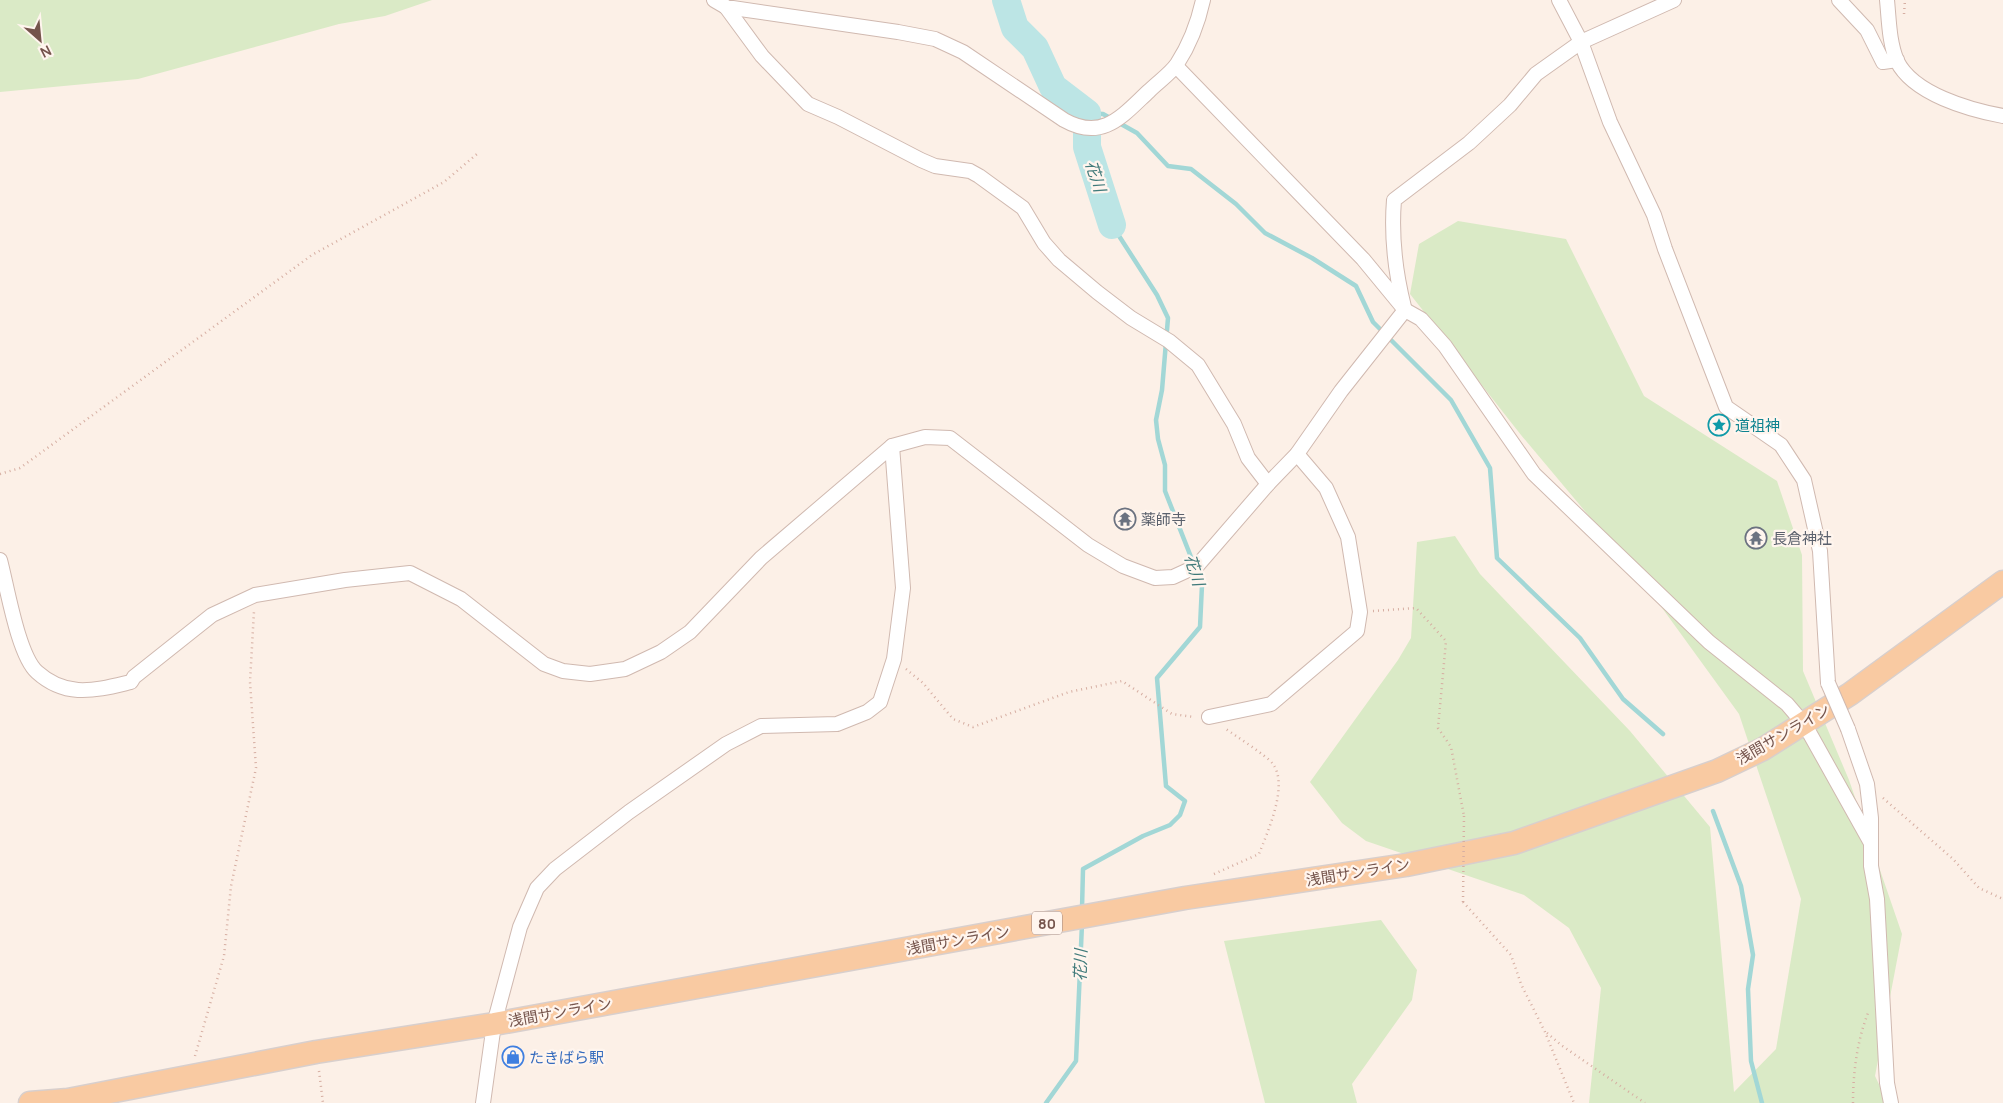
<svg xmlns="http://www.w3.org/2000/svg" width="2003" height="1103" font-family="Manrope,'Noto Sans JP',sans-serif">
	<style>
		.green { fill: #daeac6 }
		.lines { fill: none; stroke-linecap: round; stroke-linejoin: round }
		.stream { stroke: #a2d7d6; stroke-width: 4.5 }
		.river { stroke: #bce5e5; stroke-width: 28 }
		.street-casing { stroke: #d0b9b0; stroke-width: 16 }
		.primary-casing { stroke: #d8cfcd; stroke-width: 25 }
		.path { stroke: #d6aea2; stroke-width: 2.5; stroke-dasharray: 1 4; stroke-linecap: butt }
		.street { stroke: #fff; stroke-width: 14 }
		.primary { stroke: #f9caa2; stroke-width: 22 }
		.street-bridge-casing { stroke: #d0b9b0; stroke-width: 16; stroke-linecap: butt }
		.path-bridge { stroke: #d6aea2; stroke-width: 2.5; stroke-dasharray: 1 4; stroke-linecap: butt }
		.street-bridge { stroke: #fff; stroke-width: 14 }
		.labels { text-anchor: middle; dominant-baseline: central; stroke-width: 4.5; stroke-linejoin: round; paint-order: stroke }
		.shield { fill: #fff5ee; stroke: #9e847d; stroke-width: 1 }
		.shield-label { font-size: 14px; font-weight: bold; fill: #75544c }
		.culture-label { font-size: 15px; fill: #0d838f; stroke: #fff5ee; text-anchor: start }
		.worship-label { font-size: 15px; fill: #5b616d; stroke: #fff5ee; text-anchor: start }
		.street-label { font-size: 15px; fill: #75544c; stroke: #fff5ee }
		.shop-label { font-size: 15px; fill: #366cbe; stroke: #fff5ee; text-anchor: start }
		.water-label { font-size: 16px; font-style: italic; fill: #407a7a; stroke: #fff5ee }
	</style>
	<rect width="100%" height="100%" fill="#fcf0e7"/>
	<g class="green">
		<polygon points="0,0 432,0 385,16 339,24 138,79 0,92"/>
		<polygon points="1458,221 1566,239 1644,396 1777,481 1802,555 1803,671 1849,780 1902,934 1875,1076 1888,1103 1589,1103 1601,988 1569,928 1524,895 1366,841 1342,823 1310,782 1398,660 1411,638 1417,542 1455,536 1480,574 1630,731 1710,827 1734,1092 1776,1049 1801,899 1739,714 1636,572 1521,435 1410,294 1419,244"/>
		<polygon points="1381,920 1417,970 1412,1000 1352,1084 1357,1103 1265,1103 1224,941"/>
	</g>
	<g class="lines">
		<g class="stream">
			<polyline points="1087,113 1103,114 1137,133 1168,166 1191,169 1236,204 1265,233 1312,258 1356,286 1373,322 1451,400 1490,468 1497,558 1580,638 1623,699 1663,734"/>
			<polyline points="1713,811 1741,886 1753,955 1748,989 1751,1061 1762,1103"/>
			<polyline points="1082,909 1083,869 1143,836 1170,825 1180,815 1185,801 1166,786 1157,678 1200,627 1202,585 1165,491 1165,465 1158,439 1156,420 1162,390 1168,318 1157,295 1112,225"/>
			<polyline points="1046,1103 1076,1061 1082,924"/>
		</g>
		<polyline class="river" points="1006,0 1015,28 1035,48 1053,87 1087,113 1087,147 1112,225"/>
		<g class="street-casing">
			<g id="street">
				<path d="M 714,0 L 726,7 L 898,32 L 935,39 L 963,52 L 1064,120 C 1103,142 1123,115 1149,91 C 1158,82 1170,74 1177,64 C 1190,44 1198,23 1203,0"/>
				<polyline points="1559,0 1581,42 1610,122 1654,215 1665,249 1726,407 1781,445 1804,480 1820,551 1828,683"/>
				<polyline points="1839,0 1867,30 1883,62 1897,60"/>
				<path d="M 1887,0 C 1889,20 1889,42 1897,61 C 1913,94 1970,110 2003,116"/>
				<polyline points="726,7 762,56 808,104 838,117 921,160 935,166 970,171 979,176 1023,208 1044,243 1059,260 1097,292 1131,318 1169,341 1198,365 1234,424 1248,458 1268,484"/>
				<polyline points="1176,66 1363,259 1405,310 1421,319 1445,346 1534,474 1709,642 1787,704 1805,725 1871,843"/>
				<path d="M 1404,307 C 1395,271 1391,237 1394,200 L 1469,143 L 1510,105 L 1536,74 L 1581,42 L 1674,0"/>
				<path d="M 0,560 C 7,586 18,655 37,672 C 48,682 63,689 78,690 C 96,691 114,686 131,682 L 134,677 L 212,615 L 255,595 L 345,580 L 410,573 L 461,599 L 544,664 L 563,671 L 590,674 L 625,669 L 661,652 L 690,632 L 761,558 L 892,446 L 925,437 L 950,438 L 1088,545 L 1123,566 L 1155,578 L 1173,577 L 1197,566 L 1268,484 L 1297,454 L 1341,391 L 1405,310"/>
				<polyline points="1209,717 1271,704 1357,631 1360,612 1348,537 1326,488 1297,454"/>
				<polyline points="1848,729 1867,784 1871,818 1871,866 1877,899 1887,1083 1891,1103"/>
				<polyline points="483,1103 494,1024 520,927 537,888 555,869 629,812 726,744 761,726 837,724 867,712 880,702 894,659 903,588 892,446"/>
			</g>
		</g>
		<g class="primary-casing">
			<polyline id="primary" points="30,1103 68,1100 316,1052 494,1024 1185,898 1406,865 1514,843 1717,771 1763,749 1850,694 2003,582"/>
		</g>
		<g class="path">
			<polyline points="1904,14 1905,0"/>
			<polyline points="0,474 20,468 312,255 444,182 477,154"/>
			<polyline points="1373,611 1416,608 1446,641 1438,728 1451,747 1464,816"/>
			<polyline points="906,669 923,683 953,719 973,727 1069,692 1122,681 1172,714 1194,717"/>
			<polyline points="1883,798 1953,859 1979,888 2003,899"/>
			<path d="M 1214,874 L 1259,854 C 1267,833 1289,786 1273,764 C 1266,755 1237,737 1226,729"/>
			<polyline points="1463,902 1511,955 1521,984 1545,1032 1574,1103"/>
			<polyline points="1547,1033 1561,1045 1645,1103"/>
			<polyline points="195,1056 224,956 231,886 256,768 250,682 254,611"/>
			<polyline points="319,1071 323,1103"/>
			<path d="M 1853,1103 C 1853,1073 1857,1041 1868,1013"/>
		</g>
		<use href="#street" class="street"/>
		<use href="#primary" class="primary"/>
		<g class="street-bridge-casing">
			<polyline id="street-bridge" points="1828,683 1848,729"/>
		</g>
		<polyline class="path-bridge" points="1463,902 1464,816"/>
		<use href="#street-bridge" class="street-bridge"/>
	</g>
	<defs>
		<g id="sight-ring" transform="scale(1.125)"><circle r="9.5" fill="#fff5ee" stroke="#0f9aa8" stroke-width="1.5"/><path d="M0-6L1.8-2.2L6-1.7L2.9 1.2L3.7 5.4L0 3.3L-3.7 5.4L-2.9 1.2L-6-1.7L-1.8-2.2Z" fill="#0f9aa8"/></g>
		<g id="temple-ring" transform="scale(1.125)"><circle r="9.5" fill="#fff5ee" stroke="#6b7280" stroke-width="1.5"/><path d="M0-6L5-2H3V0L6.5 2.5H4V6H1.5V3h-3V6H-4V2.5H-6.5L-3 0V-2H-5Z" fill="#6b7280"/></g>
		<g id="shop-ring" transform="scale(1.125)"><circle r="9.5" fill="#fff5ee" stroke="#3f7fe0" stroke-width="1.5"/><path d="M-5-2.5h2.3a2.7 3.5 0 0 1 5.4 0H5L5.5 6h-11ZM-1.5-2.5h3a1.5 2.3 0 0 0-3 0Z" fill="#3f7fe0"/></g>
	</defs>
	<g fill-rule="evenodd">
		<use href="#sight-ring" x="1719" y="425"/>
		<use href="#temple-ring" x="1125" y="519"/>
		<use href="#temple-ring" x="1756" y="538"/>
		<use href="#shop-ring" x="513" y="1057"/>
	</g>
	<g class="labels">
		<rect class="shield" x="1032" y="911.5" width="30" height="23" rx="4"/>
		<g class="shield-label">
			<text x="1047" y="923">80</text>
		</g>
		<g class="culture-label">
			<text x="1735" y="425">道祖神</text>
		</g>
		<g class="worship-label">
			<text x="1141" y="519">薬師寺</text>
			<text x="1772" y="538">長倉神社</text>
		</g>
		<g class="street-label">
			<text transform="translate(1783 734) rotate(-30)">浅間サンライン</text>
			<text transform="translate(1358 872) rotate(-9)">浅間サンライン</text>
			<text transform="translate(958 940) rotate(-10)">浅間サンライン</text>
			<text transform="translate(560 1012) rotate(-10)">浅間サンライン</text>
		</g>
		<g class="shop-label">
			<text x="529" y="1057">たきばら駅</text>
		</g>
		<g class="water-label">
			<text transform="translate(1096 176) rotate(72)">花川</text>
			<text transform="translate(1195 570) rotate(73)">花川</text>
			<text transform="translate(1080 965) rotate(-88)">花川</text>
		</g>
	</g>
	<g transform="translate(40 40) rotate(153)" stroke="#fff5ee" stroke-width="4" paint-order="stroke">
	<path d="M0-4L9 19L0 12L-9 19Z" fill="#75544c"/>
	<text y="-8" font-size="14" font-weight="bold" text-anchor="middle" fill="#75544c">N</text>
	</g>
</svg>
